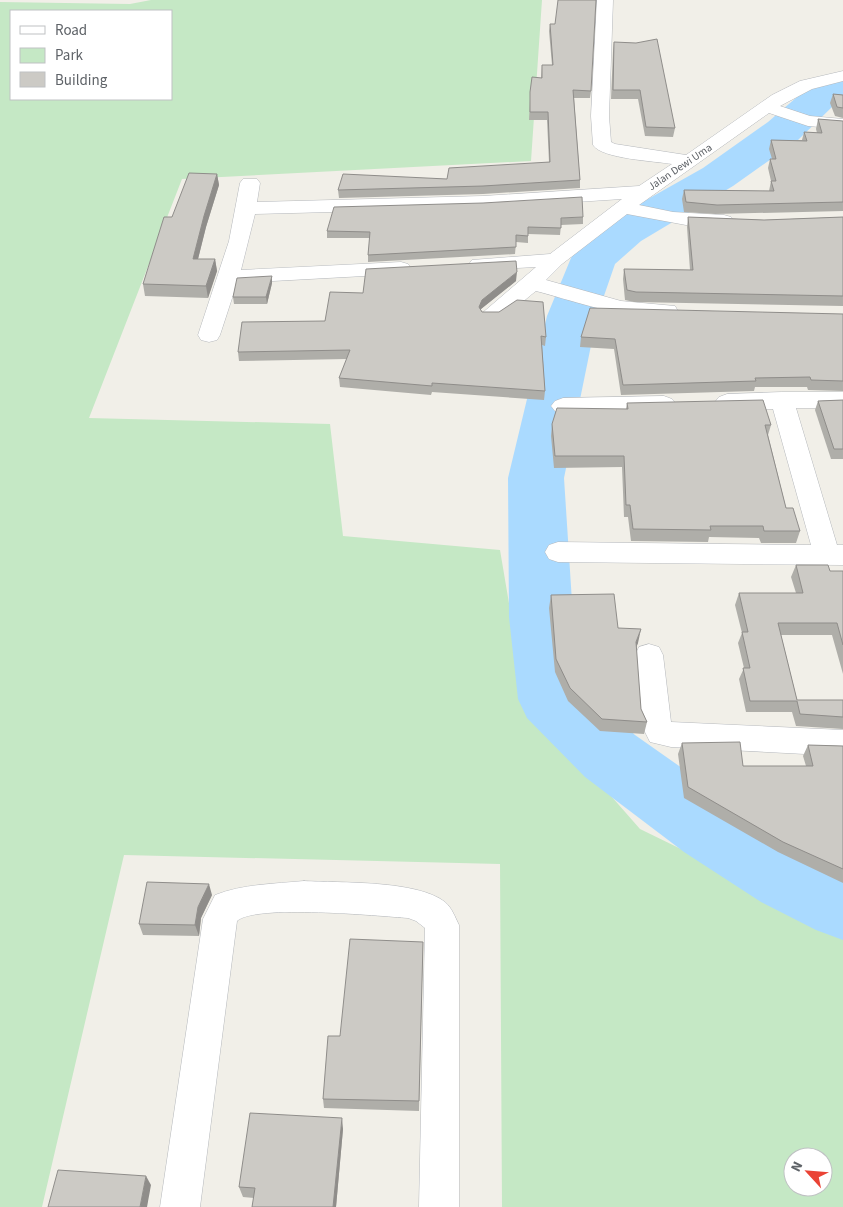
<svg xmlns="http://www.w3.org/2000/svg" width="843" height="1207" font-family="'Source Sans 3',sans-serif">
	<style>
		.green { fill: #c5e8c5; fill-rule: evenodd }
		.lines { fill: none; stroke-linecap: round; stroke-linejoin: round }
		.river { fill: #aadaff; fill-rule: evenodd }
		.minor-casing { stroke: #b5b8bc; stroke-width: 1 }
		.minor { fill: #fff; fill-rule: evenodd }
		.wall { fill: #afaea9 }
		.shaded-wall { fill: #8f8d8a }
		.building { fill: #cccac5; stroke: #8f8d8a }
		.labels { text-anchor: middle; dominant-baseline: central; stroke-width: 4; stroke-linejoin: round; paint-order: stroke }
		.far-street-label { font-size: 11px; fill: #5f6368; stroke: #fff }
	</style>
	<rect width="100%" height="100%" fill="#f1efe8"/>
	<path class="green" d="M 151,0 L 542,0 L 531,161 L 182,179 L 89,418 L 330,424 L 343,536 L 500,550 L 525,698 L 640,829 L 843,928 L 843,1207 L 502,1207 L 500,864 L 124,855 L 42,1207 L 0,1207 L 0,2 L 130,4 ZM 11,11 L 171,11 L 171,99 L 11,99 ZM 793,1157 L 823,1157 L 823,1187 L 793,1187 Z"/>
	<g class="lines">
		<polygon class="river" points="843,77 843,103 832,107 798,140 733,186 641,241 615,264 597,316 564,478 573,617 583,687 635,735 736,806 813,854 843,868 843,940 816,930 761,902 684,852 585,777 527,718 518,699 509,617 508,478 547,316 571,258 577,248 609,221 703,168 768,122 804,91"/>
		<g class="minor-casing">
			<g id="minor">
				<path d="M 597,0 L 613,0 L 609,116 L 611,142 L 615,144 L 686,155 L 772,95 L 800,81 L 843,71 L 843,81 L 812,89 L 780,106 L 810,116 L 843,119 L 843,129 L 808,126 L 769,113 L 639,205 L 673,212 L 724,215 L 731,217 L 734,221 L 731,225 L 686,225 L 627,214 L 562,264 L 546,280 L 621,301 L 675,306 L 678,311 L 675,316 C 639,324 571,300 536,291 C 521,302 503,324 483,320 L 480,315 L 536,267 L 479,270 L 472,268 L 469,264 L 472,260 L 550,254 L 622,199 L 483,208 L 255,214 L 241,270 L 401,262 L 408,264 L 411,268 L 408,272 L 401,274 L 237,283 L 220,335 L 217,340 L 209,342 L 201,340 L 198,335 L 229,241 L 240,183 L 243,179 L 257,179 L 260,183 L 257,202 L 483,196 L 639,186 L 672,164 C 655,161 602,159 593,145 L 591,116 Z"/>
				<polygon points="782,392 843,392 843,408 796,408 837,545 843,545 843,565 558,562 549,559 545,552 549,545 558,542 811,545 773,409 727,410 719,407 715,402 719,397 727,394"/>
				<polygon points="664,396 672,399 676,404 672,409 664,412 563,414 555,411 551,406 555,401 563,398"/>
				<polygon points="649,644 659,647 663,655 671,722 843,730 843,756 671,747 650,742 640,722 635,655 639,647"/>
				<path d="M 304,881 C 340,883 417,880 445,902 C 452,908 455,917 459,925 L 459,1207 L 419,1207 L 425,928 L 416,921 L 408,918 C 379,916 255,904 237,921 L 200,1207 L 160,1207 L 203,919 L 215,895 C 243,884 274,884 304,881 Z"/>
			</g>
		</g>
		<use href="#minor" class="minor"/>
	</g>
	<g class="wall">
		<polygon points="550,24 591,91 590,98 574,98 580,180 580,188 483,194 339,198 338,190 447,179 549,162 547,120 529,120 530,100 541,78 542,65 552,65 549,31"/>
		<polygon points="614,42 675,128 673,137 645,136 638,99 611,99 613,51"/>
		<polygon points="833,94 843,95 843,118 835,116 830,103"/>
		<polygon points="818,119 843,121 843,211 715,214 684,212 682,199 684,190 769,191 771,181 768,168 770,159 772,159 769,149 771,140 802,140 804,132 817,133 816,129"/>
		<polygon points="217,174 219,185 206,227 198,259 215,259 217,271 208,298 145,296 143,284 172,217"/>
		<polygon points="583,217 583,224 561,225 560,235 528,234 528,243 516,242 515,254 368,262 368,255 370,238 327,238 327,231"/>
		<polygon points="688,217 764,220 843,217 843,306 634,302 625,300 623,279 624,269 690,270 687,227"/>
		<polygon points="516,281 481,309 481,310 482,312 499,312 546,337 545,346 542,345 545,391 544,400 432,392 431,395 340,387 339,378 347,359 239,361 238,352 325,321 363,293"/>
		<polygon points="272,283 267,304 234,304 233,297"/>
		<polygon points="843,314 843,391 808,390 807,387 755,387 754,391 621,395 614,349 580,347 581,337"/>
		<polygon points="843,400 843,459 831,459 815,410 818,401"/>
		<polygon points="627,403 771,425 768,435 786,508 800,531 796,543 761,543 759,538 709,537 708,542 631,541 628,517 624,517 622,467 554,468 551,436 552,424 626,409"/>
		<polygon points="796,565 830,571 843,571 843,674 832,635 781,635 797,700 843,700 843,729 796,726 792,712 746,712 739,679 744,668 738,643 742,633 735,605 739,593 796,593 791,577"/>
		<polygon points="551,595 638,643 636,647 641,709 647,722 644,734 600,731 568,701 555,672 549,608"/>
		<polygon points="682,743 743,766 806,766 803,756 808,745 843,746 843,883 778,852 684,798 678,754"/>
		<polygon points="212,895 201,918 199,936 143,935 139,924"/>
		<polygon points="423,942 419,1111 324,1108 323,1099 340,1036"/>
		<polygon points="343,1129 336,1207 252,1207 254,1198 243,1197 239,1187"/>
	</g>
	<g class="shaded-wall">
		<polygon points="217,174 219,185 206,227 195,271 193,259 204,216"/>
		<polygon points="215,259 217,271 208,298 206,286"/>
		<polygon points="517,272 516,281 481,309 478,316 479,307 482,300"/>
		<polygon points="272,276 272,283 267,304 266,297"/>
		<polygon points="641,629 638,643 633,655 636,642"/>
		<polygon points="209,884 212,895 201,918 199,936 195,925 198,907"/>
		<polygon points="342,1118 343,1129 336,1207 333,1207"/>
		<polygon points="146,1176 151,1185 147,1207 140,1207"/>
	</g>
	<g class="building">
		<polygon points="558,0 596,0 591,91 573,90 580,180 483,186 338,190 343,174 447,179 449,168 550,162 548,112 530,112 530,92 532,77 542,78 542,65 553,65 550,24 555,24"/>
		<polygon points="657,39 675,128 646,127 640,90 613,90 614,42 636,43"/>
		<polygon points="833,94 843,95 843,108 837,107"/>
		<polygon points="818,119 843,121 843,202 717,205 686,202 684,190 774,191 771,181 776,181 770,159 776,159 771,140 807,141 804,132 822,133"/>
		<polygon points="189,173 217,174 204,216 193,259 215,259 206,286 143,284 164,217 172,217"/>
		<polygon points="582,197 583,217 561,218 561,228 528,227 528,236 516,235 516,247 368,255 370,232 327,231 334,207 483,203"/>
		<polygon points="688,217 764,220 843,217 843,296 636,292 627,290 624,269 693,270"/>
		<polygon points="516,261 517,272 482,300 479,307 482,312 499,312 517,300 543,302 546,337 541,336 545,391 432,383 432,386 339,378 350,350 238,352 242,322 325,321 330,292 363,293 366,269"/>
		<polygon points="272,276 266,297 233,297 237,278"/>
		<polygon points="590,308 843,314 843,381 811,380 810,377 755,378 756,381 623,385 615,339 581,337"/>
		<polygon points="763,400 771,425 765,425 786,508 793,508 800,531 764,531 763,526 710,526 711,530 633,529 630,505 626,505 624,456 555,456 552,424 557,408 628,409 627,403"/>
		<polygon points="843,400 843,449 834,449 818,401"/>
		<polygon points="796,565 828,565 830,571 843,571 843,645 837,623 778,623 797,700 843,700 843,717 800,714 797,701 750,701 743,668 750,668 742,632 748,632 739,593 803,593"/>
		<polygon points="614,594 618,628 641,629 636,642 641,709 647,722 602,719 570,688 556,659 551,595"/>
		<polygon points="740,742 743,766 813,766 808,745 843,746 843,869 783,842 688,787 682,743"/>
		<polygon points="147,882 209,884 198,907 195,925 139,924"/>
		<polygon points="350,939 423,942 419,1101 323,1099 328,1036 340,1036"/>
		<polygon points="250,1113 342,1118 333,1207 252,1207 255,1188 239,1187"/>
		<polygon points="58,1170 146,1176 140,1207 48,1207"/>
	</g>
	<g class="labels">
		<g class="far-street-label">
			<text transform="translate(680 167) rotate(-34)">Jalan Dewi Uma</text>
		</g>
	</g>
	<rect x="10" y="10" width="162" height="90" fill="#ffffff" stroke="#bfc1c3"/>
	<rect x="20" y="26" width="25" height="8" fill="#ffffff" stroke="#bfc1c3"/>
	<text x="55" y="35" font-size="15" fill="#5f6368">Road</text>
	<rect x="20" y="48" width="25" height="15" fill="#c5e8c5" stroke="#bfc1c3"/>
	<text x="55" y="60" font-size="15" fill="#5f6368">Park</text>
	<rect x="20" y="72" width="25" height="15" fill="#cccac5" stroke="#bfc1c3"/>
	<text x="55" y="85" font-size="15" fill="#5f6368">Building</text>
	<g transform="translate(808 1172) rotate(296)"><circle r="24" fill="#ffffff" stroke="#bfc1c3"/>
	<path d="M0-4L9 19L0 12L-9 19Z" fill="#ea4335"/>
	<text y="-8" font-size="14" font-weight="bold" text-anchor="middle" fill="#5f6368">N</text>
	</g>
</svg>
